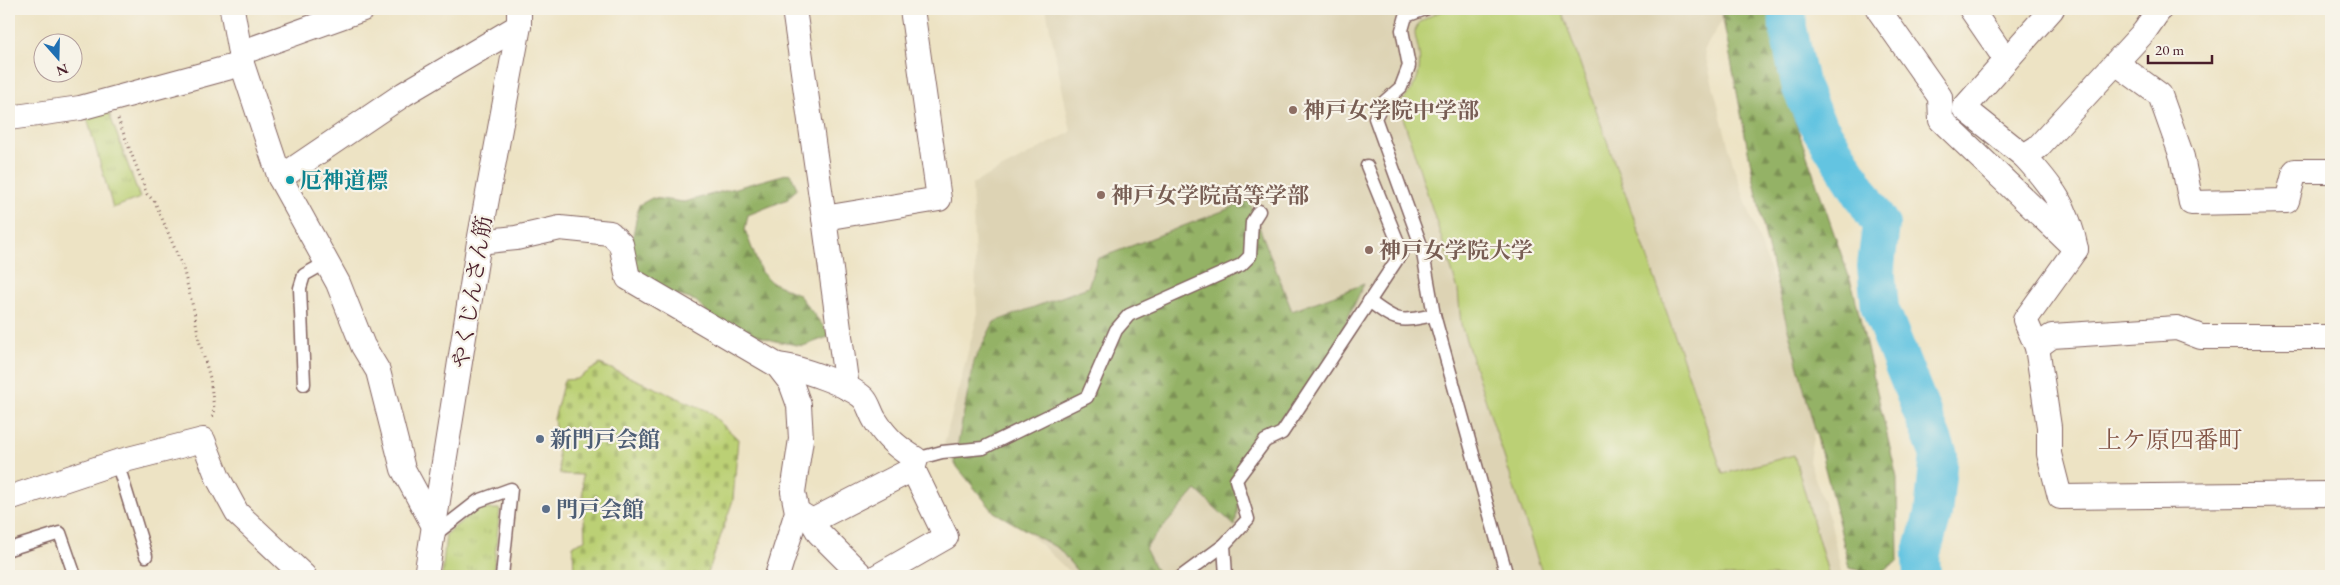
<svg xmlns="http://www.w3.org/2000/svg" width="2340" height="585" font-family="'EB Garamond','Noto Serif JP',serif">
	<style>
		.built { fill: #ddd3b4 }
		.forest { fill: url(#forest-firs); stroke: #6f6848 }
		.cemetery { fill: url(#cemetery-stones); stroke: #827850 }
		.park { fill: url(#park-tufts); stroke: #827850 }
		.pitch { fill: #bbd074; stroke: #827850 }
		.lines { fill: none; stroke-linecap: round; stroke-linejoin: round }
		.river { stroke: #63c4e1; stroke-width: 38 }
		.lane-casing { stroke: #836461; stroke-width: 15 }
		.street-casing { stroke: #836461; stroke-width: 26 }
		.path { stroke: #836461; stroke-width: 3; stroke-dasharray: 1 4; stroke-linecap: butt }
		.lane { stroke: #fff; stroke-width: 12 }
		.street { stroke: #fff; stroke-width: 24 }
		.education-dot { fill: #8d6e63; stroke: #f7f3e8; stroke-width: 2 }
		.culture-dot { fill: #0f9aa8; stroke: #f7f3e8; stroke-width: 2 }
		.service-dot { fill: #5c6f8a; stroke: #f7f3e8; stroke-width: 2 }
		.labels { text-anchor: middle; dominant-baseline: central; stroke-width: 4.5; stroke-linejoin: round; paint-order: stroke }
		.education-label { font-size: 22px; font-weight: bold; fill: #785e54; stroke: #f7f3e8; text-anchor: start }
		.culture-label { font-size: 22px; font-weight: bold; fill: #0d838f; stroke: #f7f3e8; text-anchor: start }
		.street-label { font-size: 22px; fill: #4a1f2b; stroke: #f7f3e8 }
		.service-label { font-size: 22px; font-weight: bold; fill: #4e5e75; stroke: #f7f3e8; text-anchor: start }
		.neighbourhood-label { font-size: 24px; fill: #825445; stroke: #f7f3e8 }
	</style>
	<defs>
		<pattern id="forest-firs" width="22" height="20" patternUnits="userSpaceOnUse" patternTransform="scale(1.25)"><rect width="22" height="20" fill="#94b266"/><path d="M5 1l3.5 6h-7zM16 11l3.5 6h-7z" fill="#7b9054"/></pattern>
		<pattern id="cemetery-stones" width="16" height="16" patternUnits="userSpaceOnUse" patternTransform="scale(1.25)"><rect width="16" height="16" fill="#bbd074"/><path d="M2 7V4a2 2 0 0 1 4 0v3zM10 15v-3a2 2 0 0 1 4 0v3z" fill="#a2b265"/></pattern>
		<pattern id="park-tufts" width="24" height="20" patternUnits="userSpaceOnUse" patternTransform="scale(1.25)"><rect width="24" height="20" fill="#bbd074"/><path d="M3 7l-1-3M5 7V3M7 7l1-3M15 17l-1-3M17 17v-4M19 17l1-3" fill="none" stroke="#a2b265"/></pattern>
	</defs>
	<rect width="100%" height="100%" fill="#f7f3e8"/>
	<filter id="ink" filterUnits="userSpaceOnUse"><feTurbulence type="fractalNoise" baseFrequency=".02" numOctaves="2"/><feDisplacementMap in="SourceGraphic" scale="10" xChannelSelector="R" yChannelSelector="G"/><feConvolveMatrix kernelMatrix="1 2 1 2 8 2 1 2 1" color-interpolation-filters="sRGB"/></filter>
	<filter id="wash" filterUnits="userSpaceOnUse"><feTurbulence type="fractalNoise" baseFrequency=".0096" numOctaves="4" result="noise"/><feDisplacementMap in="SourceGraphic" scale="20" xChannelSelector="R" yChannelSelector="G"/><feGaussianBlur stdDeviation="1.12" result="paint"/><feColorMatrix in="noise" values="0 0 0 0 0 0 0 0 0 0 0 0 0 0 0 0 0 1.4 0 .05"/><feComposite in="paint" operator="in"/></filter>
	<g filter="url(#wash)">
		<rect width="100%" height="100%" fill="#ede3c4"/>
		<polygon class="built" points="1046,9 1729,9 1704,50 1734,168 1818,407 1809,461 1831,523 1842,576 1074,576 942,452 977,317 972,184 1071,132"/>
		<g class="forest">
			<path d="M 1721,9 L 1775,9 L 1791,110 L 1853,288 L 1897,478 L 1898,561 L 1877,574 L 1849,568 C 1825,456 1790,347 1765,235 C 1749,160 1736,84 1721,9 Z"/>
			<polygon points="790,173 797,188 788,199 748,215 745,230 761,272 771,282 798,294 831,336 803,346 775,341 715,321 696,301 651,287 634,264 630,250 639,205 652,198 684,202"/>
			<polygon points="1249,201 1292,311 1364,284 1328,360 1244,464 1235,526 1196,490 1145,548 1159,576 1081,576 1059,549 994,512 954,463 974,361 994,322 1088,287 1097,259"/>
		</g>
		<polygon class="cemetery" points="600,364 708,411 738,439 733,500 707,576 574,576 573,545 585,540 582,475 560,474 554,419 564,380 577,379"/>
		<g class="park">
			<polygon points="108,110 140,198 113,208 87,118"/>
			<polygon points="477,509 500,509 493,576 442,576 446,534"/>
		</g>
		<path class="pitch" d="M 1447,9 L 1561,9 L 1723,474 L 1794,455 L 1829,576 L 1543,576 L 1461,325 L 1458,290 L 1399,105 C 1407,95 1417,85 1419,71 C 1424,33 1394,29 1447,9 Z"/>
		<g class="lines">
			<polyline class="river" points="1787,9 1788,28 1801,88 1815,120 1881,225 1876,266 1880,308 1939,455 1933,514 1921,556 1922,576"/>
		</g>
	</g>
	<g filter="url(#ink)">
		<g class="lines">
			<g class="lane-casing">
				<g id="lane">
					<polyline points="1425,9 1406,16 1402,30 1409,66 1401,87 1383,103 1375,118 1422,248 1434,315 1507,576"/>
					<path d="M 1369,301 C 1398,323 1399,322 1434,315"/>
					<polyline points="304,384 300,288 304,275 327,262"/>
					<polyline points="916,459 942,452 983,448 1087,397 1116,330 1129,315 1241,265 1250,256 1252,222 1259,211"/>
					<polyline points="117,462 146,556"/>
					<polyline points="433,536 478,501 511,489 502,576"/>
					<polyline points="9,549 60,533 75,576"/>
					<polyline points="1182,576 1224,545"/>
					<polyline points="1226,576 1224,545 1248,519 1236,480 1265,441 1282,433 1402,252 1367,166"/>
				</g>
			</g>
			<g class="street-casing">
				<g id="street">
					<polyline points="232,9 242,64 280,178 338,283 363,346 378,371 403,469 434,526"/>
					<polyline points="794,9 824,218 939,199 912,9"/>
					<polyline points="1878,9 1940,97 1941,120 2076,249 2025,320 2037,347"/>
					<polyline points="1971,9 2006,60"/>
					<polyline points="2052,9 1964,108 2024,156 2038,147 2144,32 2160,9"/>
					<polyline points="240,53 363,9"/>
					<polyline points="2116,63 2160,95 2182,157 2191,203 2287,201 2295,171 2331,171"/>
					<polyline points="9,118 80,108 242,64"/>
					<path d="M 2024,156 C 2052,186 2068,208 2076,249"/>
					<polyline points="280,178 404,94 519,26"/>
					<polyline points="824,218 847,388"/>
					<polyline points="479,242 516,238 560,228 610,233 621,244 628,278 777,365 791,383 799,405 801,439 793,492 797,512 777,576"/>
					<polyline points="2331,337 2201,337 2177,328 2052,336 2037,347 2049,427 2049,454 2060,497 2331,494"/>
					<path d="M 777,365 C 794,366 855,386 865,400 C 869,405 871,414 875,420 C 887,439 898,448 916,459 L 913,469 L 812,521"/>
					<polyline points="9,498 117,462 203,440 218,478 237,513 304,576"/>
					<polyline points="799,513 812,521 819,533 862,576"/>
					<polyline points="426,576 479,242 519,26 519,9"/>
					<polyline points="878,576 946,537 913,469"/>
				</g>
			</g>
			<polyline class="path" points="118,119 147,194 155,202 183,268 194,311 199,340 210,378 214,408 212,420"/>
			<use href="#lane" class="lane"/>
			<use href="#street" class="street"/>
		</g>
	</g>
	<g class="education-dot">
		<circle cx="1293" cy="110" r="5"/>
		<circle cx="1101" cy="195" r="5"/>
		<circle cx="1369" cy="250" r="5"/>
	</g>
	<circle class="culture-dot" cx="290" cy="180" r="5"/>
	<g class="service-dot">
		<circle cx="540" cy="439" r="5"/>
		<circle cx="546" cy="509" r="5"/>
	</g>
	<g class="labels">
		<g class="education-label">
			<text x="1303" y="110">神戸女学院中学部</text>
			<text x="1111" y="195">神戸女学院高等学部</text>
			<text x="1379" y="250">神戸女学院大学</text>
		</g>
		<g class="culture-label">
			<text x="300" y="180">厄神道標</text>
		</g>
		<g class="street-label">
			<text transform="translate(472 292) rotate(-81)">やくじんさん筋</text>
		</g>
		<g class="service-label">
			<text x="550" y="439">新門戸会館</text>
			<text x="556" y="509">門戸会館</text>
		</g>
		<g class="neighbourhood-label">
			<text x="2170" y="439">上ケ原四番町</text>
		</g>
	</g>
	<rect width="2340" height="585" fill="none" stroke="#f7f3e8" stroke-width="30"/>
	<g transform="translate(58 58) rotate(160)"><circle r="24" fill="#f7f3e8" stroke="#b29e9c"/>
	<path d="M0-4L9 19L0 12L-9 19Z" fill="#1f6fb2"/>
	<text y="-8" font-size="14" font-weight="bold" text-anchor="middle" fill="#4a1f2b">N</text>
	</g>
	<path d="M2148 55v8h64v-8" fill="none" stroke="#4a1f2b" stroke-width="2.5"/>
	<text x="2155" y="55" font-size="15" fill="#4a1f2b" stroke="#f7f3e8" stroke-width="4" paint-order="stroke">20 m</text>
</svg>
